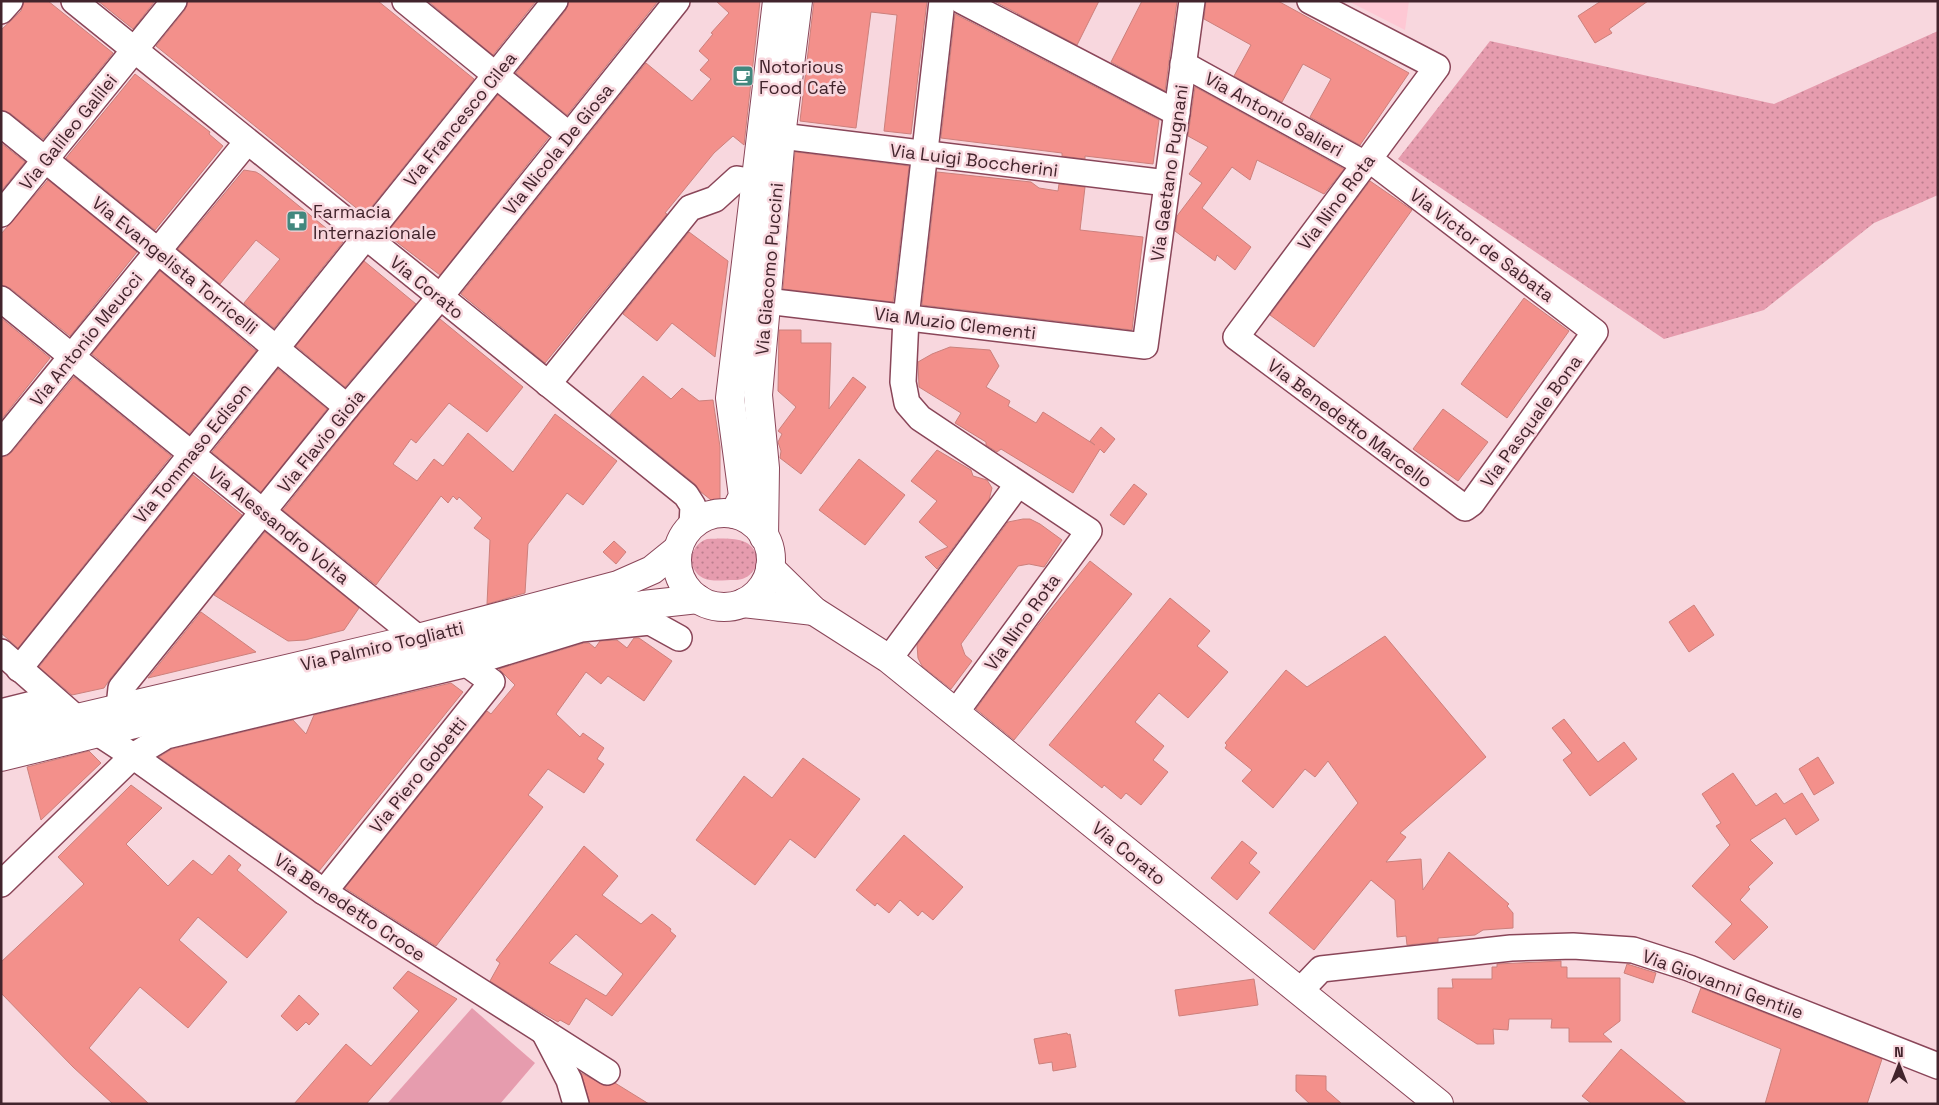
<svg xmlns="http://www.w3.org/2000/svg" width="1939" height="1105" font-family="'Space Grotesk',sans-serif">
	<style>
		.built { fill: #fec8d4 }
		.grass { fill: url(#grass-dots) }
		.pitch { fill: #e69cae }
		.building { fill: #f3908b; stroke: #cc807c; fill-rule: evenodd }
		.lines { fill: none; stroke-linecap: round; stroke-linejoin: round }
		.minor-casing { stroke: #8a4659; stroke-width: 28 }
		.major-casing { stroke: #8a4659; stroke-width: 30 }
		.minor { stroke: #fff; stroke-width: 25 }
		.major { stroke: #fff; stroke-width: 28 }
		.labels { text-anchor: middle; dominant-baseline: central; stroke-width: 5; stroke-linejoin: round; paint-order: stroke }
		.poi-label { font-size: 18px; fill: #42242c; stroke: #f8d7de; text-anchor: start }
		.street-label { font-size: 18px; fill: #42242c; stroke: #f8d7de }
	</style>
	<defs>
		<pattern id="grass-dots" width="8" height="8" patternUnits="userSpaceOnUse" patternTransform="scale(1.25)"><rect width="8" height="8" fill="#e69cae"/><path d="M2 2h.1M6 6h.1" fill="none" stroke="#bc7f8e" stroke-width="1.8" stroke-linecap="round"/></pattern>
	</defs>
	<rect width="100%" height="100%" fill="#f8d7de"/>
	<polygon class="built" points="1348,1 1409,1 1405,30"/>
	<g class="grass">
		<polygon points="1938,31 1938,195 1874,223 1764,310 1664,339 1398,159 1490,41 1774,104"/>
		<path d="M 707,539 C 718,539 734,537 745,542 C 766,552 757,581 734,580 C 725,580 711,582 703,578 C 686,569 689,545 707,539 Z"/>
	</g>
	<polygon class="pitch" points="472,1008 535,1063 500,1104 387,1104"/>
	<g class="building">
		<polygon points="24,1 48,1 113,53 43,139 10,113 1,110 1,30 21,11"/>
		<polygon points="98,1 155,1 133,29"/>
		<polygon points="188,1 378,1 474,79 365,215 156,46 185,10"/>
		<polygon points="428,1 536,1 493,55"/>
		<polygon points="569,1 658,1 567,115 516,73 566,10"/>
		<polygon points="716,1 760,1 744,145 733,136 714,153 665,213 667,214 545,363 461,294 646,63 692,101 711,79 700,70 709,60 699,51 713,34 711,33 729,13"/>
		<polygon points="814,1 927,1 911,134 884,131 897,15 871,12 856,128 800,121"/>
		<polygon points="994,1 1099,1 1077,45"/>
		<polygon points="1142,1 1177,1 1165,91 1111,62"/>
		<polygon points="1206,1 1278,1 1409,73 1360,145 1310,117 1331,79 1303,64 1282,102 1234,76 1251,45 1204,19"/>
		<polygon points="1601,1 1648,1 1609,29 1612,33 1595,43 1578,16"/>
		<polygon points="955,14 1159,120 1153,164 1085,156 1085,159 1062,156 1062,153 941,138"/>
		<polygon points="135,74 210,132 209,134 223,146 155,230 66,158"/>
		<polygon points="1195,87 1344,169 1324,194 1257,160 1250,180 1232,167 1202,208 1251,247 1235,270 1217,255 1215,261 1175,231 1177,216 1202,183 1189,174 1208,147 1188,136"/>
		<polygon points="498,95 549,137 440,275 386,234"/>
		<polygon points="1,143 25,162 1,191"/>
		<polygon points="795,152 909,166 893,302 783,289"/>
		<polygon points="244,170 256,172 261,175 343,242 274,328 244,303 280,259 256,240 220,284 178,249"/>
		<polygon points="937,172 1031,182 1039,188 1058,191 1059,184 1085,187 1080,230 1143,237 1132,330 922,305"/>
		<polygon points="48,180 137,252 70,336 10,288 1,285 1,234"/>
		<polygon points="1370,181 1412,210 1314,347 1270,315"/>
		<polygon points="689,232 728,261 715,357 672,323 657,341 623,314"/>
		<polygon points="364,261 416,304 345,387 296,346"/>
		<polygon points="160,271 256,351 189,434 92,354"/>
		<polygon points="1524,298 1569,331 1507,418 1461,384"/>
		<polygon points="1,318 50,358 1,420"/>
		<polygon points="440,319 523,387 487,432 449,403 416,443 411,439 393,464 417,481 434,459 443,466 468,433 513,472 555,414 617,461 583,505 567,493 528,544 525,593 487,604 490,540 474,528 482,518 459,497 457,500 453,496 448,503 441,496 376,585 283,510 358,416"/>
		<polygon points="779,330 801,330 801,343 831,343 829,409 853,377 866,387 801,474 780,458 781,451 778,442 782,434 778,431 796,407 778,391"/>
		<polygon points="950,347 990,350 999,366 986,387 1010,401 1008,406 1036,423 1043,412 1095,445 1090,441 1101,427 1115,439 1104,453 1100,449 1073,493 1001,449 997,452 986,445 986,442 955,423 961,413 919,387 918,362 932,354"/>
		<polygon points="278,369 327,409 261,492 212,452"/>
		<polygon points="643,376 671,399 682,388 699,401 713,400 720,447 720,507 701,492 695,484 610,415"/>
		<polygon points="74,377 171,456 18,648 1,633 1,457 7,456 12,452"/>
		<polygon points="1443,409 1488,442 1458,481 1413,449"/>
		<polygon points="937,450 971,470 973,476 987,480 992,488 989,500 937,569 925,557 948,547 919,522 937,501 911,481"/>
		<polygon points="859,459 905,495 865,545 819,510"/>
		<polygon points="193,475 242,515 110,679 104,688 72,695 39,667"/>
		<polygon points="1134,484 1147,494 1124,525 1110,515"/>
		<polygon points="1023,519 1030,519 1040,524 1062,540 1044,567 1029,564 1018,566 961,644 965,655 972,661 951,689 922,666 918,658 917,645 1008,522"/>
		<polygon points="265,532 359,608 344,630 305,640 288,641 214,595"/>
		<polygon points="614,541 626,552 616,564 603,552"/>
		<polygon points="1090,561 1132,594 1014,740 976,709 1031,634"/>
		<polygon points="1170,598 1210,631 1197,646 1228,672 1188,718 1159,693 1135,722 1164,746 1153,760 1168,772 1141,805 1126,793 1121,799 1104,785 1102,788 1049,745"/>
		<polygon points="1694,605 1714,635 1689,652 1669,622"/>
		<polygon points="201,612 256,652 148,678"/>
		<polygon points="1385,636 1486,757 1400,833 1406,837 1386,862 1421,859 1423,890 1449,852 1509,904 1507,906 1513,913 1513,928 1483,930 1475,935 1438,938 1438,942 1407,945 1406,936 1397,937 1395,900 1371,880 1314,950 1269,913 1358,803 1328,761 1315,777 1305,769 1273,808 1242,781 1252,770 1225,748 1227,745 1225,743 1286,670 1307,687"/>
		<polygon points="634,638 639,638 672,661 644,701 608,676 601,684 586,672 556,714 580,737 583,733 604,748 597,759 604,764 584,793 548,769 528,795 543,807 436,946 345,888 487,711 491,714 515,685 499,669 584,643 589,643 595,648 600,641 617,640 627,648"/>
		<polygon points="451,683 463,692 319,871 159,757 172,749 293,720 306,734 314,715"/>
		<polygon points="1564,719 1598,762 1624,742 1637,759 1590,796 1563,760 1572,753 1552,728"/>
		<polygon points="89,751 101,763 41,820 27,767"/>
		<polygon points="1818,757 1834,783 1814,795 1799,769"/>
		<polygon points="803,758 860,799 815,858 790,839 755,885 696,840 744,776 772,798"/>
		<polygon points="1733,773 1756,806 1776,793 1784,804 1802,793 1819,820 1796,835 1785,818 1750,840 1773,863 1748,887 1750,889 1740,900 1768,927 1734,960 1715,942 1732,924 1692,886 1730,845 1716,826 1721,823 1702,794"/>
		<polygon points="131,785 162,808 126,844 168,886 193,860 212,875 229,855 241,865 237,870 287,912 247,958 198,917 179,940 227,982 188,1028 140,987 89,1048 149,1104 113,1104 73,1067 1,993 1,962 84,884 58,857"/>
		<polygon points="904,835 963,887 933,920 922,911 918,916 900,900 889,913 877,903 875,906 856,890"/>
		<polygon points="1242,841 1257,853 1249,863 1260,872 1237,900 1211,878"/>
		<path d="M 584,846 L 618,876 L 602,895 L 641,924 L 652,914 L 671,929 L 670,931 L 676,936 L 612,1016 L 586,998 L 569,1025 L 560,1020 L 558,1022 L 535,1009 L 490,981 L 500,963 L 496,960 ZM 576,934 L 623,974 L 606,996 L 549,963 Z"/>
		<polygon points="1561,961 1561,967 1567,967 1567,978 1620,978 1620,1021 1603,1034 1612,1042 1569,1042 1569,1028 1551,1028 1552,1019 1509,1019 1508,1030 1493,1029 1494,1044 1477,1044 1438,1019 1438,988 1453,988 1452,979 1492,979 1492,967 1497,967 1497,964"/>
		<polygon points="1627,964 1656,973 1653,983 1624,973"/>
		<polygon points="408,971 457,999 366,1104 294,1104 346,1044 371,1066 419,1011 393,988"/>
		<polygon points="1254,979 1258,1005 1179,1016 1175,990"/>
		<polygon points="1701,988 1882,1059 1867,1104 1765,1104 1781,1049 1692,1012"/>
		<polygon points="299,995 319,1014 309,1025 306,1022 297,1031 281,1016"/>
		<polygon points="1067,1033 1068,1035 1070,1034 1076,1067 1053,1071 1052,1062 1039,1064 1034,1039"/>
		<polygon points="1621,1049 1687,1104 1592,1104 1582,1096"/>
		<polygon points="581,1073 606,1086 615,1083 649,1104 590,1104"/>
		<polygon points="1296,1075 1326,1076 1326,1090 1342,1104 1310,1104 1296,1091"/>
	</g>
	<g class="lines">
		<g class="minor-casing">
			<g id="minor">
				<polyline points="74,1 686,495 693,506 692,525"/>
				<polyline points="405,1 569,135"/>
				<polyline points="942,1 906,318 903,382 907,403 920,418 1089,531 956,712"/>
				<polyline points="962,1 1177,113"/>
				<polyline points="1310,1 1437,67 1369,159 1365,164 1236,337 1465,508 1472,503 1595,332 1369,159"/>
				<polyline points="1,11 10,1"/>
				<polyline points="1183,64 1365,164"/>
				<polyline points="1,124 158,251 347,407"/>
				<polyline points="781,136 1167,183"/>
				<polyline points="1,214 174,1"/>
				<polyline points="1,299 418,638"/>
				<polyline points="766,301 1145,346 1192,1"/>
				<polyline points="548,384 690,208 715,199 737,179 756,182"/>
				<polyline points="1,443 247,142"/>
				<polyline points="1,652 75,717"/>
				<polyline points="889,659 1018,484"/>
				<polyline points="19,669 555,1"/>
				<polyline points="119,707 121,688 347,407 440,297 677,1"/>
				<polyline points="1,712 53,699"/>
				<polyline points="98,733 133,756 324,892 607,1072"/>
				<polyline points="1,884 133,756 166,736 467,664 581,629 650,622 679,638"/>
				<polyline points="324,892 492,682 467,664"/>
				<polyline points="1300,991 1321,969 1511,948 1573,946 1633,950 1689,968 1938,1066"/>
				<polyline points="544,1032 569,1080 576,1104"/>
			</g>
		</g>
		<g class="major-casing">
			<g id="major">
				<circle cx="724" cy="560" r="47"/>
				<polyline points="734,514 743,496 730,398 777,1"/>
				<polyline points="764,537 765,468 758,395 781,136 798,1"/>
				<polyline points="770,568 814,611 889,659 1439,1104"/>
				<polyline points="743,603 814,611"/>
				<polyline points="1,736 418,638 618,585 652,570 678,549"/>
				<polyline points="1,757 147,721 374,669 596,612 643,605 698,599"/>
			</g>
		</g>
		<use href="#minor" class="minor"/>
		<use href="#major" class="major"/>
	</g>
	<defs>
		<g id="cafe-square" transform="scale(1.125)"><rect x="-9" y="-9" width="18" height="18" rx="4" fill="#42887e" stroke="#f8d7de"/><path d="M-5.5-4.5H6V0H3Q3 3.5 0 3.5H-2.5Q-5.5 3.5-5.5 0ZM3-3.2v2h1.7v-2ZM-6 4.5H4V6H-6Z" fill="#fff"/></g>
		<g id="pharmacy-square" transform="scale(1.125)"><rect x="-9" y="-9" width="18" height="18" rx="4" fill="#42887e" stroke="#f8d7de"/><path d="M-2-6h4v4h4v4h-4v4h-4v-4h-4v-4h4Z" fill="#fff"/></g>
	</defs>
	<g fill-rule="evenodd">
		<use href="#cafe-square" x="743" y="76"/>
		<use href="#pharmacy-square" x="297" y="221"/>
	</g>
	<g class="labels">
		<g class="poi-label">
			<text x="759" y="66">Notorious<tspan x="759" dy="21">Food Cafè</tspan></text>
			<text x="313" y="211">Farmacia<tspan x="313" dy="21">Internazionale</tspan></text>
		</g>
		<g class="street-label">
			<text transform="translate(1274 114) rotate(29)">Via Antonio Salieri</text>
			<text transform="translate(460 119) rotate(-51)">Via Francesco Cilea</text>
			<text transform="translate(68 132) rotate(-51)">Via Galileo Galilei</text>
			<text transform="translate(558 149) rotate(-51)">Via Nicola De Giosa</text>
			<text transform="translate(974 160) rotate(7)">Via Luigi Boccherini</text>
			<text transform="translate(1169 173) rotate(-82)">Via Gaetano Pugnani</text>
			<text transform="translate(1336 202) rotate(-53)">Via Nino Rota</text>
			<text transform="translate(1482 245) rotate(37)">Via Victor de Sabata</text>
			<text transform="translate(175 265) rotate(39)">Via Evangelista Torricelli</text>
			<text transform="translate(769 269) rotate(-85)">Via Giacomo Puccini</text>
			<text transform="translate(427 287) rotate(39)">Via Corato</text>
			<text transform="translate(955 323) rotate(7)">Via Muzio Clementi</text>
			<text transform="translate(86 339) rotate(-51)">Via Antonio Meucci</text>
			<text transform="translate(1531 421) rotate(-54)">Via Pasquale Bona</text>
			<text transform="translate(1350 423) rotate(37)">Via Benedetto Marcello</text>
			<text transform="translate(321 441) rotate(-51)">Via Flavio Gioia</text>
			<text transform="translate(192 453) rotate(-51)">Via Tommaso Edison</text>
			<text transform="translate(279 525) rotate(39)">Via Alessandro Volta</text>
			<text transform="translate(1022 622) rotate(-54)">Via Nino Rota</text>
			<text transform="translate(382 646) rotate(-13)">Via Palmiro Togliatti</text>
			<text transform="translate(418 775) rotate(-51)">Via Piero Gobetti</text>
			<text transform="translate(1129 853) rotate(39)">Via Corato</text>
			<text transform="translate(350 907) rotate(34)">Via Benedetto Croce</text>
			<text transform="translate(1723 984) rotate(20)">Via Giovanni Gentile</text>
		</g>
	</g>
	<rect width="1939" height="1105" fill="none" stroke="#42242c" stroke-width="5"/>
	<g transform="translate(1899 1065)" stroke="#f8d7de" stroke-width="4" paint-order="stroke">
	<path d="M0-4L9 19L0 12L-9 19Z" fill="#42242c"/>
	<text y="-8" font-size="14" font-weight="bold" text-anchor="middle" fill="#42242c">N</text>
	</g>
</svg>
